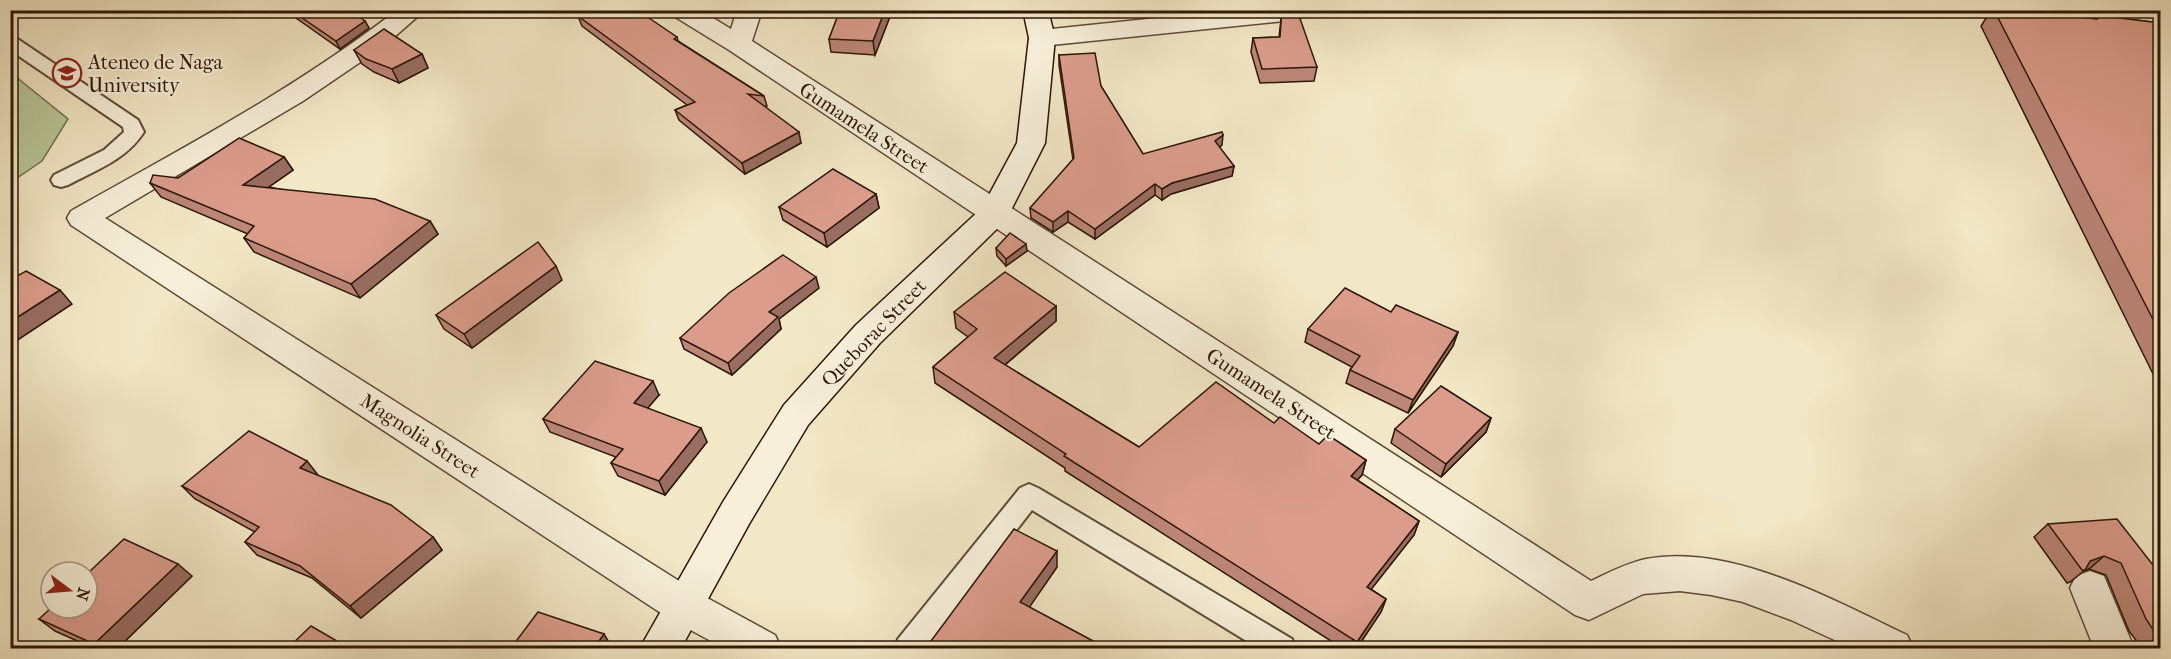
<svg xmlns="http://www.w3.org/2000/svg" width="2171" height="659" font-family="'IM FELL French Canon',serif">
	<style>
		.green { fill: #b8c697; stroke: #726e4e; stroke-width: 1.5 }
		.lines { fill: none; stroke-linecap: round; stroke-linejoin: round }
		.lane-casing { stroke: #5e4b36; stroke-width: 4 }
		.street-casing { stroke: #5e4b36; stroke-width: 3 }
		.secondary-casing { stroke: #2d1706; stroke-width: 3 }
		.lane { fill: #f7efda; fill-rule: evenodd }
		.street { fill: #f7efda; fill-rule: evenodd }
		.secondary { fill: #f7efda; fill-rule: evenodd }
		.wall { fill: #bc8678; stroke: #2d1706; stroke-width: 1.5 }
		.shaded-wall { fill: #996d62; stroke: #2d1706; stroke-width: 1.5 }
		.building { fill: #db9c8c; stroke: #2d1706; stroke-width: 1.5 }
		.labels { text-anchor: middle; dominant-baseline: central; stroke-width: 4.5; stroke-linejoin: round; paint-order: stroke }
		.poi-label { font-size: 20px; fill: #2d1706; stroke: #f7efda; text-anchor: start }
		.street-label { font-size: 20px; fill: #2d1706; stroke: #f7efda }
	</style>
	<rect width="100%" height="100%" fill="#f2e7c6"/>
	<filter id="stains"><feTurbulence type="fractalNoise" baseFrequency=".00333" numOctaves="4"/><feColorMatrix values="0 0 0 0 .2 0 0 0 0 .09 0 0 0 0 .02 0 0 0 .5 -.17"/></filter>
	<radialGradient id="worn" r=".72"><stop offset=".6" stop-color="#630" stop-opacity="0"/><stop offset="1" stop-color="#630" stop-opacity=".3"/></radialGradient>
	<polygon class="green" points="10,72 68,119 42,161 11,182"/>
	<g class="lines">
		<g class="lane-casing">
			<g id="lane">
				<path d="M 10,37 L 16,38 L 138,120 L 144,132 C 126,160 96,170 68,185 L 61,187 L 54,185 L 51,180 L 54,175 L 104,150 L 124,132 L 123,127 L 10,50 Z"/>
				<polygon points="1029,484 1038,488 1292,639 1296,648 1258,648 1032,510 925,648 894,648 898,639 1020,488"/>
			</g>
		</g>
		<g class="street-casing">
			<g id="street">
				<path d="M 397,10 L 425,10 L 384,46 L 303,101 L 105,218 L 698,593 L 775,635 L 781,648 L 724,648 L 670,619 L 71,225 L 67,218 L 71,211 C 183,148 295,89 397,10 Z"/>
				<path d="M 669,10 L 700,10 L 731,29 L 737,10 L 762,10 L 752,41 L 1591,581 C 1608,573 1627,563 1646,559 C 1731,543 1833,600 1907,635 L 1913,648 L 1852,648 L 1791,620 L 1743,602 L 1711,595 L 1680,591 L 1643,594 L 1589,620 L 1575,615 L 729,50 L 672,15 Z"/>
				<polygon points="1234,10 1306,12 1302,17 1293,20 1042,46 1033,43 1029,38 1033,33 1042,30"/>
				<polygon points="2090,571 2104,576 2134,648 2094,648 2070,588 2076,576"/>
			</g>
		</g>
		<g class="secondary-casing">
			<polygon id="secondary" points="1023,10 1048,10 1055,38 1045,143 1009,214 1005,221 880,343 808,425 749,524 681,648 640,648 723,502 784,405 856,325 982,208 1017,143 1029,38"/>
		</g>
		<use href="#lane" class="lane"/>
		<use href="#street" class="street"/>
		<use href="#secondary" class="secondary"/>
	</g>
	<g class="wall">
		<polygon points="840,10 890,10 891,14 875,55 831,52 829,39"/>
		<polygon points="1103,10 1139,10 1139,12"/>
		<polygon points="1282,10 1317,67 1314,81 1260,83 1251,52 1253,38 1279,37"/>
		<polygon points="1991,10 2021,10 2093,18 2095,15 2160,23 2160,388 1981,26"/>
		<polygon points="292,11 365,21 369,28 340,49 296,18"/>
		<polygon points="578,16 677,37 678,41 764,96 767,106 764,106 801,143 745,174 679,120 675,110 687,105 582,26"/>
		<polygon points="354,50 422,54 428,68 399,83 374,72 362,64"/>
		<polygon points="1059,55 1101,86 1143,154 1222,145 1219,147 1234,166 1232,176 1171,194 1162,200 1155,195 1095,239 1068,222 1053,232 1031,218 1030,208 1073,160 1059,65"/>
		<polygon points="284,157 293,170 269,187 430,221 438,234 360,298 254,252 244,238 248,234 161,197 150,183"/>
		<polygon points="876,194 879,208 827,247 783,220 779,207"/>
		<polygon points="996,248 1027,251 1006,266 997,256"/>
		<polygon points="562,280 472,348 444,329 436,315"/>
		<polygon points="819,288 779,319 781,329 732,375 684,349 680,338"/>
		<polygon points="1056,306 1056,321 1005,365 1139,447 1274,423 1319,444 1366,460 1362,475 1357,480 1419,521 1414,535 1371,589 1386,599 1381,612 1357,648 1342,648 1065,471 1065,468 935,383 933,367 968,337 956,328 954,312"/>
		<polygon points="1391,312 1458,332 1453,346 1408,413 1346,383 1350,370 1352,367 1305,342 1308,329"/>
		<polygon points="659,395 647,408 707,442 665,495 618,476 611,463 616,457 550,432 543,419"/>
		<polygon points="1491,418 1486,432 1441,477 1391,443 1395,429"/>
		<polygon points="317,475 433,537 442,550 361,618 312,578 257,555 245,542 255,532 195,499 182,486"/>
		<polygon points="2048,524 2160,574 2160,648 2142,648 2129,631 2106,575 2089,569 2084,571 2070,582 2067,583 2034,537"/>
		<polygon points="1057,567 1029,607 1106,648 932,648 931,641"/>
		<polygon points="192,576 118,648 93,648 55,631 39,619"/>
	</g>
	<g class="shaded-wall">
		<polygon points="885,10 890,10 891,14 875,55 873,41"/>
		<polygon points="365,21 369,28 340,49 336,41"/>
		<polygon points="422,54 428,68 399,83 392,69"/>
		<polygon points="799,132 801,143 745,174 742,163"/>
		<polygon points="1223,135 1222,145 1214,151 1215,141"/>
		<polygon points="284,157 293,170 253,198 243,185"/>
		<polygon points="1234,166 1232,176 1171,194 1162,200 1162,189 1172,183"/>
		<polygon points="1155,184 1155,195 1095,239 1095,229"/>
		<polygon points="876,194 879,208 827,247 824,233"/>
		<polygon points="1068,211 1068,222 1053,232 1053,222"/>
		<polygon points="430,221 438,234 360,298 351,284"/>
		<polygon points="1026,244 1027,251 1006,266 1006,259"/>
		<polygon points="556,266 562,280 472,348 464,334"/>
		<polygon points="816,277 819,288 779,319 781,329 732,375 728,363 769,312"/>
		<polygon points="60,290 72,304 10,345 10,322"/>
		<polygon points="1056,306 1056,321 995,373 994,358"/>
		<polygon points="1458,332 1453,346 1408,413 1413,400"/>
		<polygon points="653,381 659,395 640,417 634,403"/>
		<polygon points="1491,418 1486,432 1441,477 1446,464"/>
		<polygon points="701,428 707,442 665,495 659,481"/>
		<polygon points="1366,460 1362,475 1347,491 1351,476"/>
		<polygon points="307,461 318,475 311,481 300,468"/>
		<polygon points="1419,521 1414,535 1362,601 1367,587"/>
		<polygon points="433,537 442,550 361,618 350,606"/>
		<polygon points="1057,551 1057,567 1022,618 1020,602"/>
		<polygon points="2104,556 2089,569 2084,571 2090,561"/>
		<polygon points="178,564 192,576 118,648 100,648 94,644"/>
		<polygon points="1386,599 1381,612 1357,648 1355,648 1357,642"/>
		<polygon points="604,634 611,646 610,648 594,648"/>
	</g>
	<g class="building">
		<polygon points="350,10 365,21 336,41 292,11"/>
		<polygon points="589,10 637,10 677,37 674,39 764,96 748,94 799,132 742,163 675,110 695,102 578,16"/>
		<polygon points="840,10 885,10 873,41 829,39"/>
		<polygon points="1282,10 1297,10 1317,67 1262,69 1253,38 1280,37"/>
		<polygon points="1994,10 2021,10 2097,19 2095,15 2160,23 2160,333"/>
		<polygon points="384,29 422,54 392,69 366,59 354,50"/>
		<polygon points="1095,53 1101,86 1143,154 1222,132 1223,135 1215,141 1234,166 1172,183 1162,189 1155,184 1095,229 1068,211 1053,222 1030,208 1074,158 1059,55"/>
		<polygon points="239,138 284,157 243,185 375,199 430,221 351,284 244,238 254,226 150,183 153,175 178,178"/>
		<polygon points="833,169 876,194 824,233 779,207"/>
		<polygon points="1010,233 1026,244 1006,259 996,248"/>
		<polygon points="538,242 556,266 464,334 436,315"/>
		<polygon points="783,255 816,277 769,312 778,317 728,363 680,338 729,293"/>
		<polygon points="26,271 60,290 10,322 10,280"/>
		<polygon points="1005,272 1056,306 994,358 1139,447 1216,382 1274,423 1280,417 1319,444 1328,435 1366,460 1351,476 1419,521 1367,587 1386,599 1357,642 1064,456 1066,454 933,367 977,329 954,312"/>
		<polygon points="1345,288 1391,312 1396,305 1458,332 1413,400 1350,370 1360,356 1308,329"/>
		<polygon points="595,361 653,381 634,403 701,428 659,481 611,463 623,449 543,419"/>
		<polygon points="1441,386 1491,418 1446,464 1395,429"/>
		<polygon points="249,431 307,461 300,468 391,505 433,537 350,606 300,566 245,542 259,527 182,486"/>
		<polygon points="2117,519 2160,574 2160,640 2146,619 2121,563 2104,556 2090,561 2085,570 2082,570 2048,524"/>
		<polygon points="1014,529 1057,551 1020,602 1106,648 943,648 931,641"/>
		<polygon points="124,539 178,564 94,644 39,619 51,608 87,608 87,574"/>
		<polygon points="538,612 604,634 594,648 511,648"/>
		<polygon points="311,626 349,648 288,648"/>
	</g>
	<defs>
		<g id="university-ring" transform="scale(1.5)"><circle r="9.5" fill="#f7efda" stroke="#8f2418" stroke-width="1.5"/><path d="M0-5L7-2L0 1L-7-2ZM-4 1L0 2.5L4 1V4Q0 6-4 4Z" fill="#8f2418"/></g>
	</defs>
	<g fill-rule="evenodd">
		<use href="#university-ring" x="67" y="73"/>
	</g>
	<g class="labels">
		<g class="poi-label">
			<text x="88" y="62">Ateneo de Naga<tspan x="88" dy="23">University</tspan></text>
		</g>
		<g class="street-label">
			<text transform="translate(864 128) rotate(33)">Gumamela Street</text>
			<text transform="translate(874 333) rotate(-46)">Queborac Street</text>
			<text transform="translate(1271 394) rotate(33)">Gumamela Street</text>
			<text transform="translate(420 436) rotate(33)">Magnolia Street</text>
		</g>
	</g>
	<rect width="2171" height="659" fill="none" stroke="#f2e7c6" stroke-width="36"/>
	<rect x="12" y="12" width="2147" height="635" fill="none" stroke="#2d1706" stroke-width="3"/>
	<rect x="18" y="18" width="2135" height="623" fill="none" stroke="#2d1706" stroke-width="1.5"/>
	<g transform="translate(69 590) rotate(106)"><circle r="28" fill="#f7efda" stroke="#a69985" stroke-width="1.5"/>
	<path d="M0-4.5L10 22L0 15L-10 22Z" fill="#8f2418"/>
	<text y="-9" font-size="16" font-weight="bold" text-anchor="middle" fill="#2d1706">N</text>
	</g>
	<rect width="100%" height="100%" filter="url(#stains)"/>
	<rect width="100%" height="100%" fill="url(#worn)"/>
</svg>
